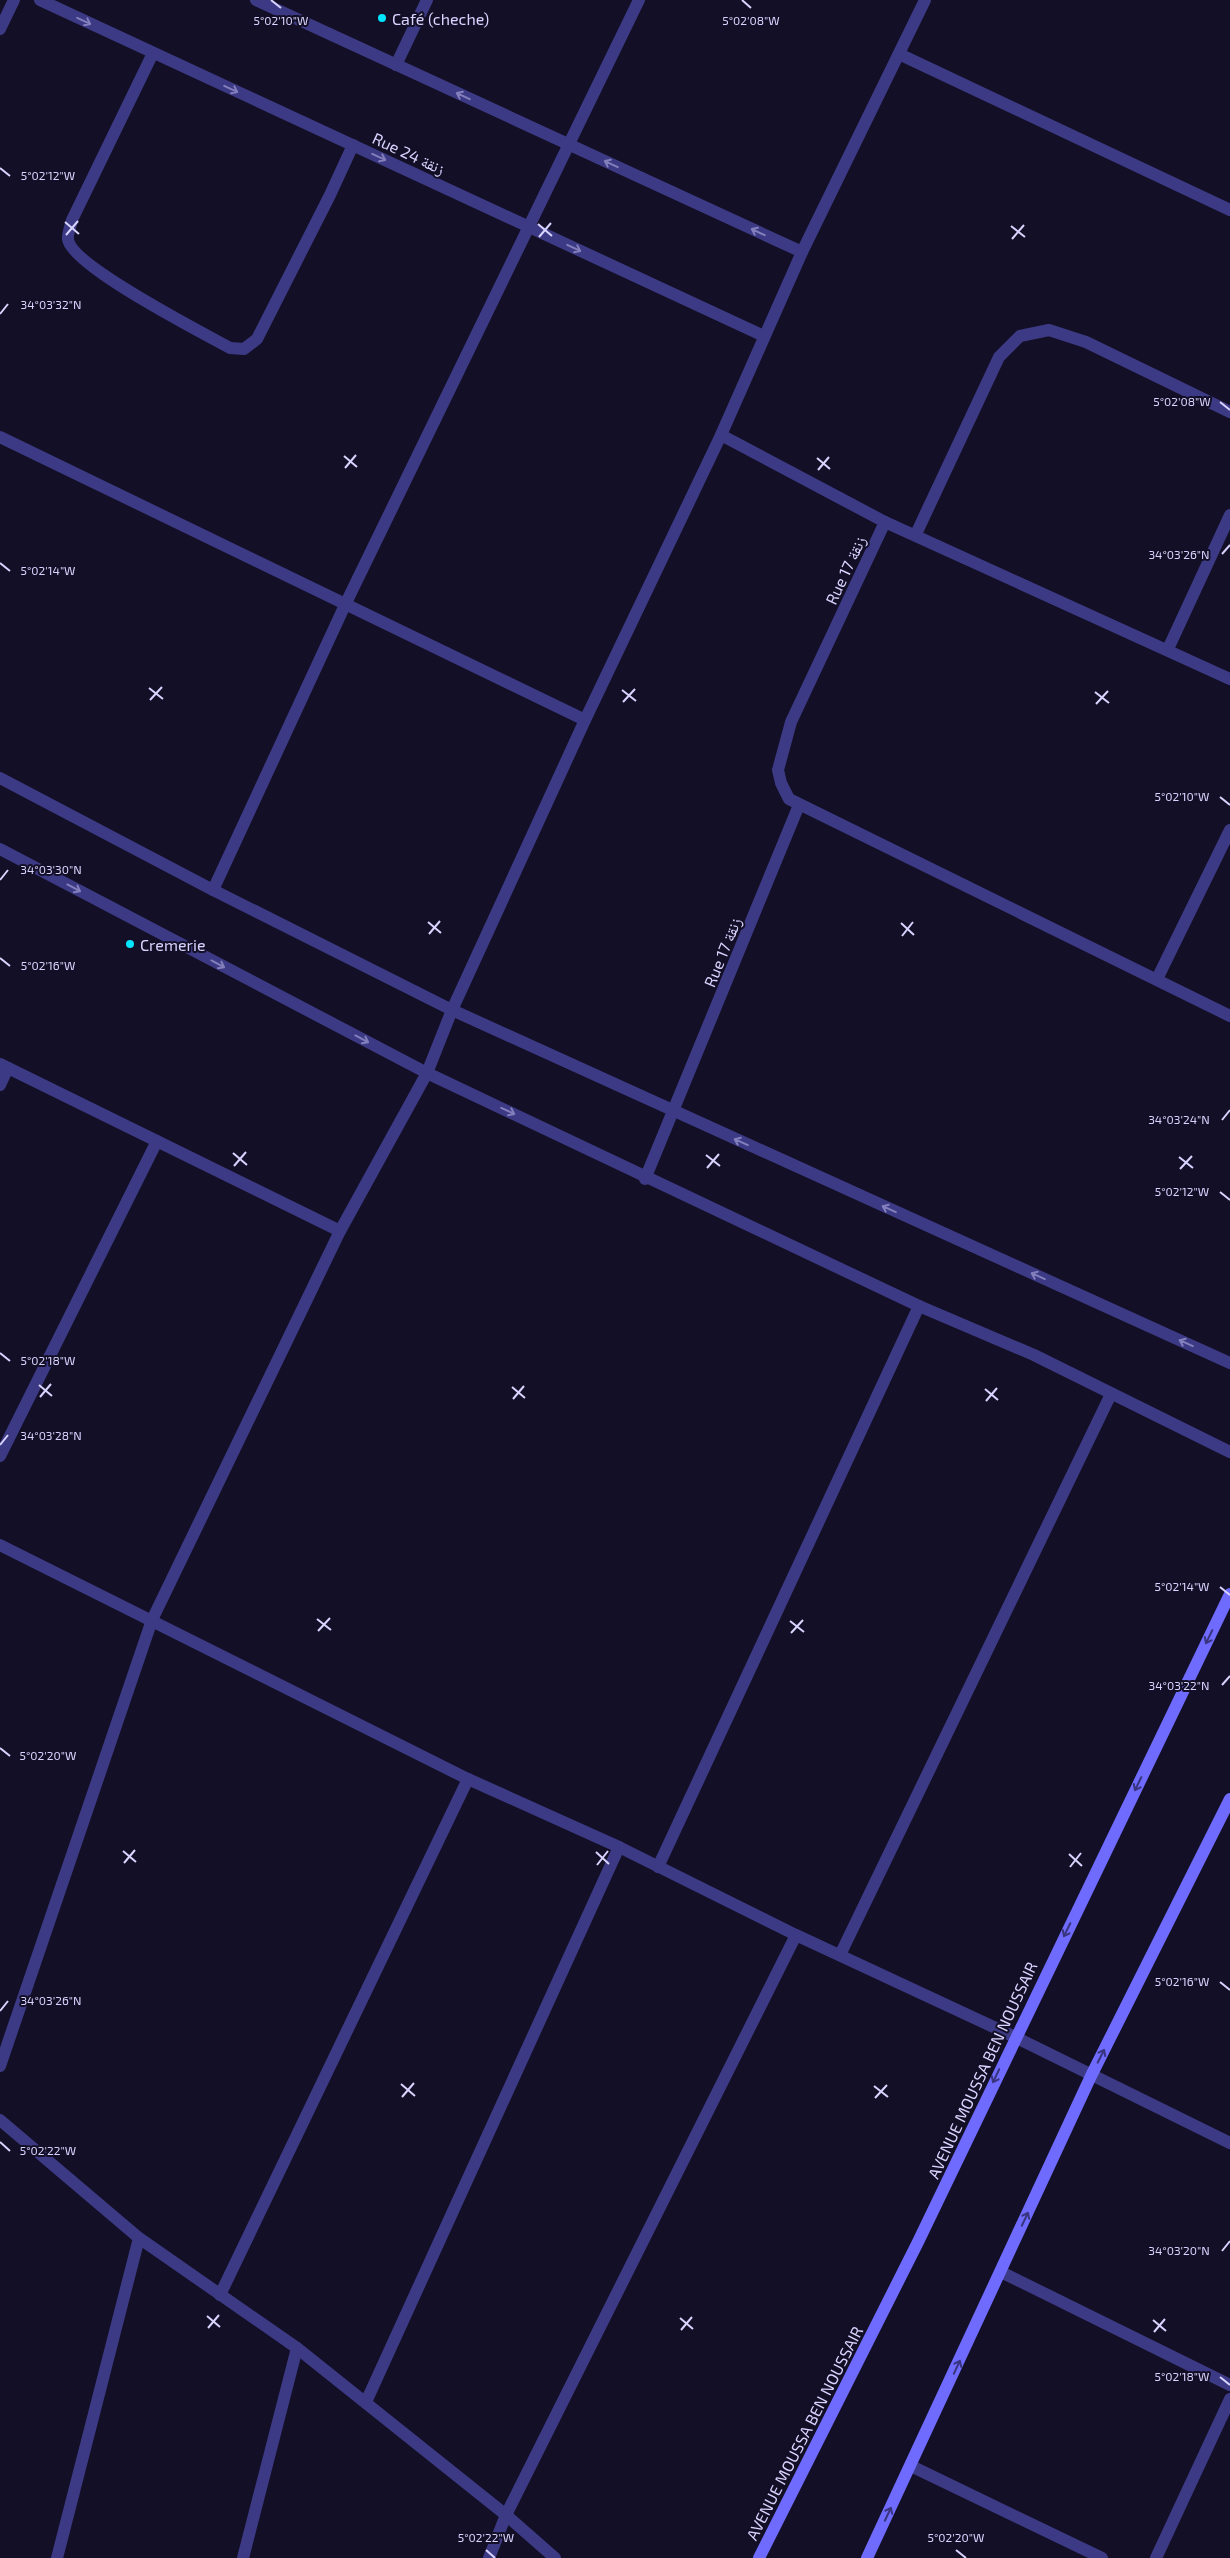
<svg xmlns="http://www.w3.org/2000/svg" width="1230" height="2558" font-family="'Exo 2','Noto Naskh Arabic',sans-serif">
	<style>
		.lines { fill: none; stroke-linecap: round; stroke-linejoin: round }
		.street { stroke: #3d3a85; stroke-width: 12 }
		.secondary { stroke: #6f6bff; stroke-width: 12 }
		.oneway { stroke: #837fbc }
		.oneway2 { stroke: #38347d }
		.ticks { fill: none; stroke: #d9d4ff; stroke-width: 2 }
		.poi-dot { fill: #00e5ff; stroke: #130f26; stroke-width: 2 }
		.labels { text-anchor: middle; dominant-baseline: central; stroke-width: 4; stroke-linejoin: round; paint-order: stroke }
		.poi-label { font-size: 16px; fill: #d9d4ff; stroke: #130f26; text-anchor: start }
		.street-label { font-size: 16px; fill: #d9d4ff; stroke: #130f26 }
		.ticks-label { font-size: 12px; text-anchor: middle; fill: #d9d4ff; stroke: #130f26; stroke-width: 4; stroke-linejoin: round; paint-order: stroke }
	</style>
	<rect width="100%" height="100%" fill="#130f26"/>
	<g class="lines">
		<g class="street">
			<polyline points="40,0 764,336"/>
			<polyline points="256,0 802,252"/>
			<polyline points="0,29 14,0"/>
			<path d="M 153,53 L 72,220 C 71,226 67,234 68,239 C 70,265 203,333 230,348 L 244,349 L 257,339 L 330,195 L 353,145"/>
			<polyline points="899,54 1230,210"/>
			<polyline points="396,65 427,0"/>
			<polyline points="721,435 885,522 1230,679"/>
			<polyline points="0,437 585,720"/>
			<polyline points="885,522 791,722 778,770 781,783 789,799 1230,1016"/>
			<polyline points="916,534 999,357 1020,336 1049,330 1086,342 1230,412"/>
			<polyline points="1168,649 1230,515"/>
			<polyline points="0,778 213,890 452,1010 1230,1363"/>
			<polyline points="0,849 427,1073 919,1306 1034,1355 1230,1452"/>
			<polyline points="213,890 345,605 639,0"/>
			<polyline points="1157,979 1230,830"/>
			<polyline points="0,1064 340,1231"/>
			<polyline points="0,1085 8,1068"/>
			<polyline points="645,1179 799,805"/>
			<polyline points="0,1456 157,1141"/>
			<polyline points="0,1545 468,1779 619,1847 796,1935 1015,2037 1230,2143"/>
			<polyline points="658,1867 919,1306"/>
			<polyline points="840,1955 1111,1394"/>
			<polyline points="0,2066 152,1620 340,1231 427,1073 452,1010 585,720 721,435 802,252 925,0"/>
			<polyline points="0,2120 139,2238 297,2348 506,2515 555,2558"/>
			<polyline points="1001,2272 1230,2385"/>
			<polyline points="220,2295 468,1779"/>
			<polyline points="366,2402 619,1847"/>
			<polyline points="911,2466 1102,2558"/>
			<polyline points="57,2558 139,2238"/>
			<polyline points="243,2558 297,2348"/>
			<polyline points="489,2558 506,2515 796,1935"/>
			<polyline points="1156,2558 1230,2399"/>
		</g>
		<g class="secondary">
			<polyline points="759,2558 918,2242 1230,1594"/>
			<polyline points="867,2558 1091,2076 1230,1799"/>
		</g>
	</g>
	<defs><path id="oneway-shaft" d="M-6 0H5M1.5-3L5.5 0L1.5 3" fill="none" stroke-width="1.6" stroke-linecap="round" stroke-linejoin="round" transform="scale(1.25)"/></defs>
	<g class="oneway">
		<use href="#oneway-shaft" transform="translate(84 21) rotate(25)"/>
		<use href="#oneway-shaft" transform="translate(231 89) rotate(25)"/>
		<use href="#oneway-shaft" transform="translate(463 96) rotate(-155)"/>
		<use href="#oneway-shaft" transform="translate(379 157) rotate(25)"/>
		<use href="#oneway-shaft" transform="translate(611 164) rotate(-155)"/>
		<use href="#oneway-shaft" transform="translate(758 232) rotate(-155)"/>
		<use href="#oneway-shaft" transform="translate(574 248) rotate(25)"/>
		<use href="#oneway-shaft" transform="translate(74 888) rotate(28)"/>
		<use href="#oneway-shaft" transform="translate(218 964) rotate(28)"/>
		<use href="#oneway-shaft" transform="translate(362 1039) rotate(28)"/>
		<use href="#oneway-shaft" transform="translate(508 1111) rotate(25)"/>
		<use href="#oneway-shaft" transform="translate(741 1142) rotate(-156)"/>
		<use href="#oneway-shaft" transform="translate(889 1209) rotate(-156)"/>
		<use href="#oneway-shaft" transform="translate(1038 1276) rotate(-156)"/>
		<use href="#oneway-shaft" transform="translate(1186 1343) rotate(-156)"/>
	</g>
	<g class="oneway2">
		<use href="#oneway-shaft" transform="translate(1209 1637) rotate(116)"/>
		<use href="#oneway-shaft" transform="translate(1138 1784) rotate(116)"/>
		<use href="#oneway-shaft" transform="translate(1067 1930) rotate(116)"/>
		<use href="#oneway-shaft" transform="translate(1101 2056) rotate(-63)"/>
		<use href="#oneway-shaft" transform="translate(996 2076) rotate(115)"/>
		<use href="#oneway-shaft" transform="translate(1025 2219) rotate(-65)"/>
		<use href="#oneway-shaft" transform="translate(957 2367) rotate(-65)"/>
		<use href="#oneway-shaft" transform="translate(888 2514) rotate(-65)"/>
	</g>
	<path class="ticks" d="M 271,0 L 281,8M 742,0 L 751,8M 0,168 L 10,176M 65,222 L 79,234M 538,224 L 552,236M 1011,226 L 1025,237M 66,235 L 78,221M 539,237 L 551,223M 1012,239 L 1024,225M 0,314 L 8,304M 1220,402 L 1230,410M 344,456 L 357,467M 817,458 L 830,469M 345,468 L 356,455M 818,470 L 829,457M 1222,554 L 1230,545M 0,563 L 10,571M 149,688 L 163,699M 622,690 L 636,701M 1095,692 L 1109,703M 150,700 L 162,687M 623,702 L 635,689M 1096,704 L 1108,691M 1220,797 L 1230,805M 0,880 L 8,870M 428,922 L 441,933M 901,923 L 914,935M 429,934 L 440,921M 902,936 L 913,922M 0,958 L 10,966M 1222,1120 L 1230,1110M 233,1153 L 247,1165M 706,1155 L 720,1166M 1179,1157 L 1193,1168M 234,1166 L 246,1152M 707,1168 L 719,1154M 1180,1169 L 1192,1156M 1220,1192 L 1230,1200M 0,1353 L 10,1361M 39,1385 L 52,1396M 512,1387 L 525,1398M 985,1389 L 998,1400M 40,1397 L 51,1384M 513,1399 L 524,1386M 986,1401 L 997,1388M 0,1445 L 8,1435M 1220,1587 L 1230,1595M 317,1619 L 331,1630M 790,1621 L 804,1632M 318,1631 L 330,1618M 791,1633 L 803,1620M 1222,1685 L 1230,1676M 0,1748 L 10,1756M 123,1851 L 136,1862M 596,1852 L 609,1864M 1069,1854 L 1082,1866M 124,1863 L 135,1850M 597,1865 L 608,1851M 1070,1867 L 1081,1853M 1220,1982 L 1230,1990M 0,2011 L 8,2001M 401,2084 L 415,2096M 874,2086 L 888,2097M 402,2097 L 414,2083M 875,2098 L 887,2085M 0,2142 L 10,2151M 1222,2251 L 1230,2241M 207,2316 L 220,2327M 680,2318 L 693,2329M 1153,2320 L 1166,2331M 208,2328 L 219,2315M 681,2330 L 692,2317M 1154,2332 L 1165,2319M 1220,2377 L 1230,2385M 486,2550 L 495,2558M 956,2550 L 966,2558"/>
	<g class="poi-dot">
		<circle cx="382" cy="18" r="5"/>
		<circle cx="130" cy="944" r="5"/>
	</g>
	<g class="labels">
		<g class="poi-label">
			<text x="392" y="18">Café (cheche)</text>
			<text x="140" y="944">Cremerie</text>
		</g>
		<g class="street-label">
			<text transform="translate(409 153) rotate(25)">Rue 24 زنقة</text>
			<text transform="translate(845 570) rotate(-65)">Rue 17 زنقة</text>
			<text transform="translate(722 952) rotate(-68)">Rue 17 زنقة</text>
			<text transform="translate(982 2070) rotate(-65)">AVENUE MOUSSA BEN NOUSSAIR</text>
			<text transform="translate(804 2433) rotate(-63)">AVENUE MOUSSA BEN NOUSSAIR</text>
		</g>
	</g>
	<g class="ticks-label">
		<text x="281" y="25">5°02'10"W</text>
		<text x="751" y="25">5°02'08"W</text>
		<text x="48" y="180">5°02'12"W</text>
		<text x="51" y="309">34°03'32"N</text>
		<text x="1182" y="406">5°02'08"W</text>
		<text x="1179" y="559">34°03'26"N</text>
		<text x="48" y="575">5°02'14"W</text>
		<text x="1182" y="801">5°02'10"W</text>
		<text x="51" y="874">34°03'30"N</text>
		<text x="48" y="970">5°02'16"W</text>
		<text x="1179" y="1124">34°03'24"N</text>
		<text x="1182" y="1196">5°02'12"W</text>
		<text x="48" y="1365">5°02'18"W</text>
		<text x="51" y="1440">34°03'28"N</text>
		<text x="1182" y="1591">5°02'14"W</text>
		<text x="1179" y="1690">34°03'22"N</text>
		<text x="48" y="1760">5°02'20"W</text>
		<text x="1182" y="1986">5°02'16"W</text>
		<text x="51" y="2005">34°03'26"N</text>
		<text x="48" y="2155">5°02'22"W</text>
		<text x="1179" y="2255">34°03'20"N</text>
		<text x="1182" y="2381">5°02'18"W</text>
		<text x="486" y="2542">5°02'22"W</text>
		<text x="956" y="2542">5°02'20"W</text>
	</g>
</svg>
